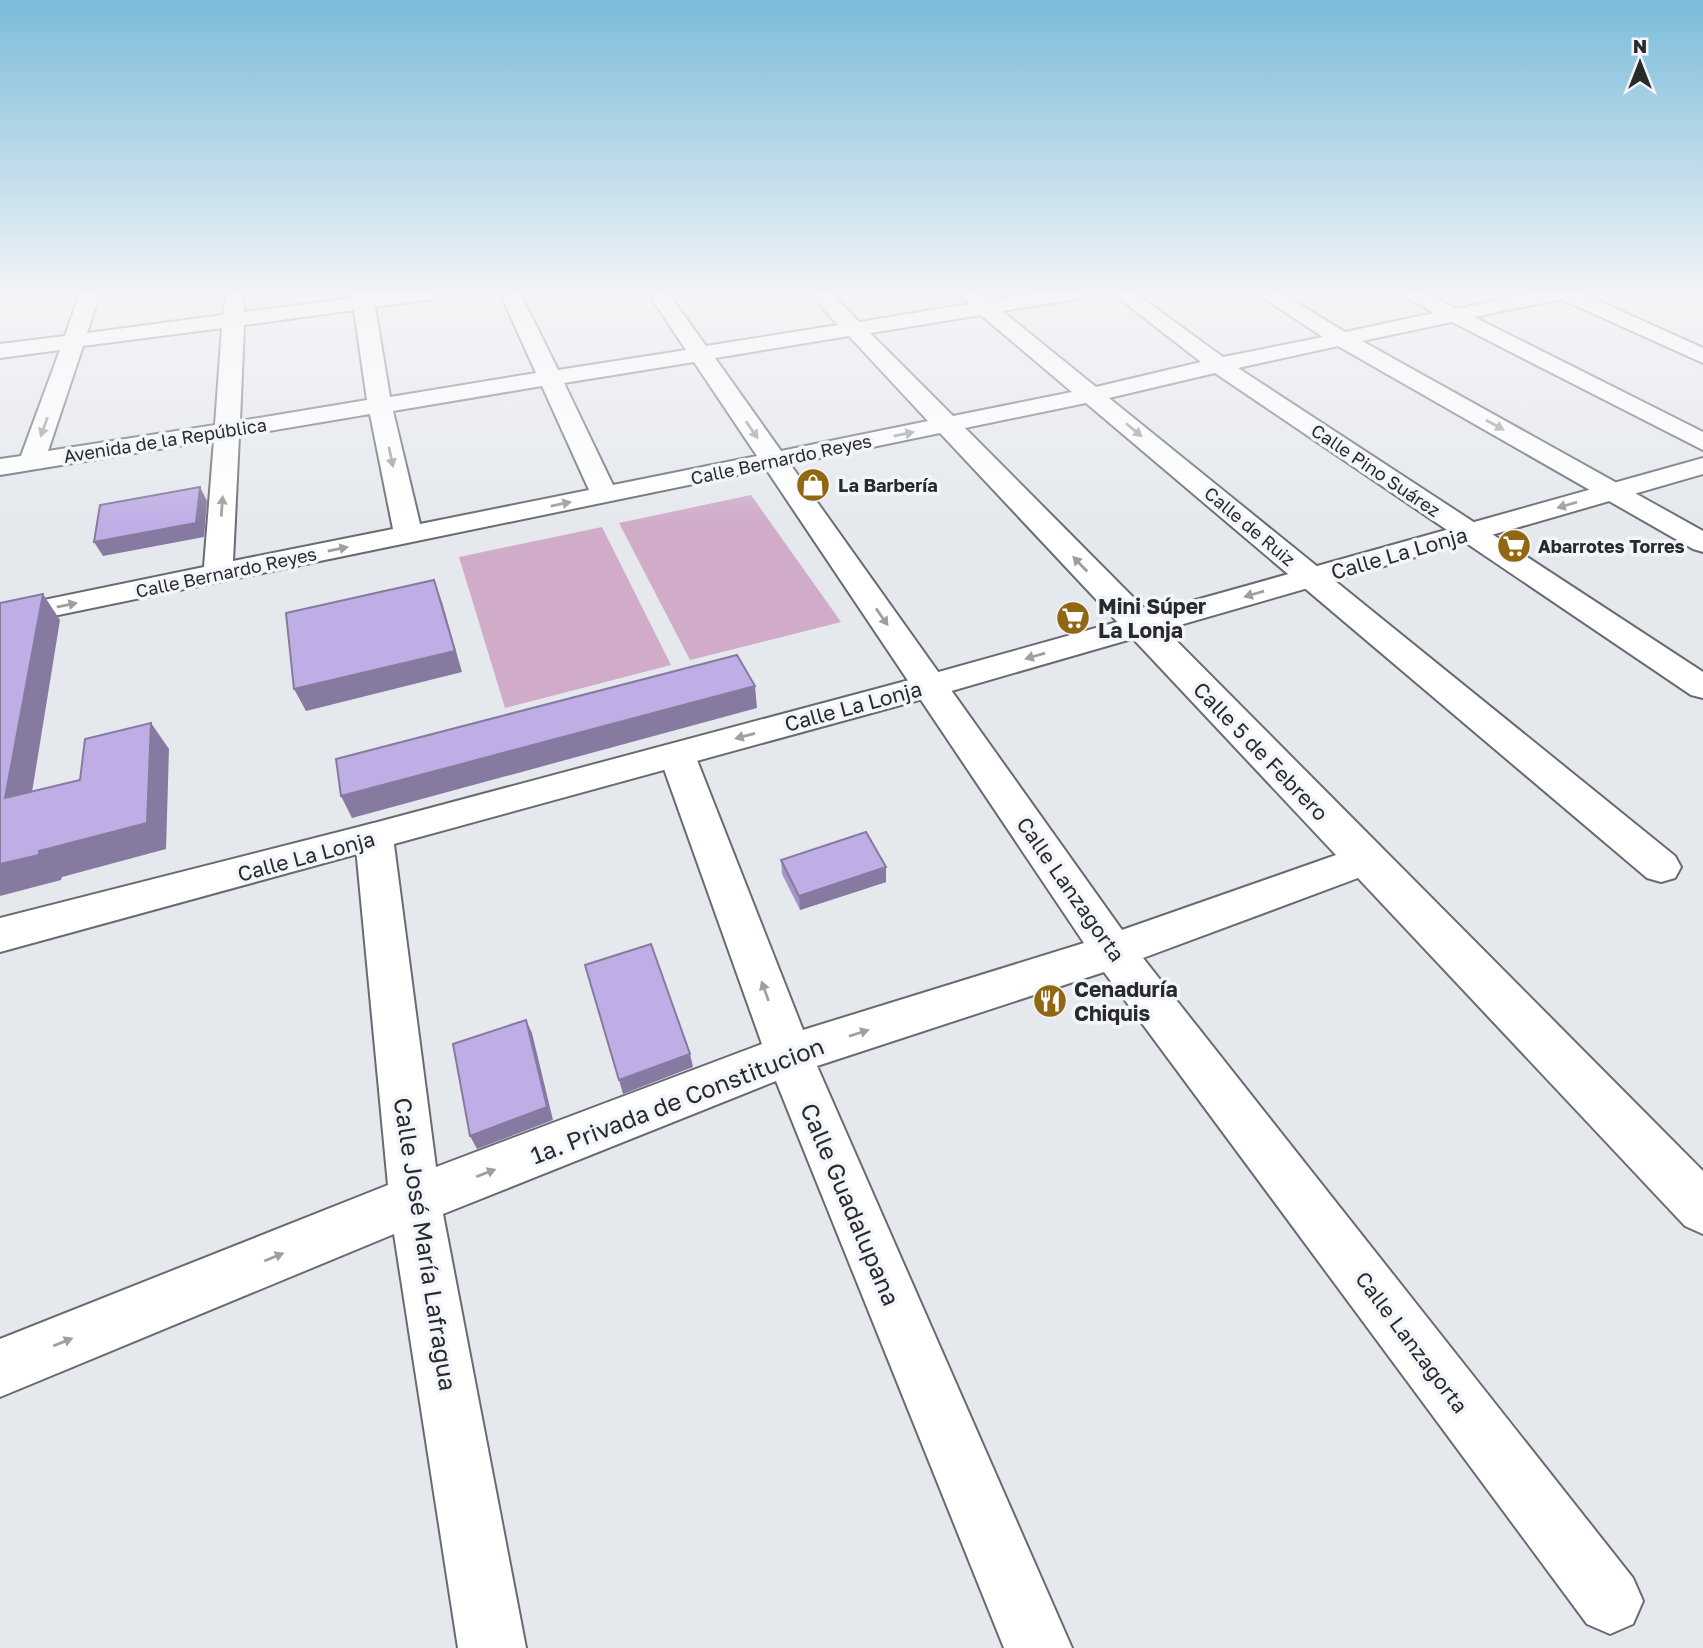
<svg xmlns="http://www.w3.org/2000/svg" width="1703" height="1648" font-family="'Golos Text',sans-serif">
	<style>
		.green { fill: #d1acc9 }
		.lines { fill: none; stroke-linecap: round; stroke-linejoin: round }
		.minor-casing { stroke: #696b70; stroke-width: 4 }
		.tertiary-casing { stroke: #696b70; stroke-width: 4 }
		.minor { fill: #fff; fill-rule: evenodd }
		.tertiary { fill: #fff; fill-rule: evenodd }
		.wall { fill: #a496c5 }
		.shaded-wall { fill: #867aa0 }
		.building { fill: #bfaee5; stroke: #867aa0; stroke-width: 2 }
		.oneway { fill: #9f9fa0 }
		.labels { text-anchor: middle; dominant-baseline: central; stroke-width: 7; stroke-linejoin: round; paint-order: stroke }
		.far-street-label { font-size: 18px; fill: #292a2c; stroke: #f2f5fa }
		.far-poi-label { font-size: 18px; font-weight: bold; fill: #292a2c; stroke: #f2f5fa; text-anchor: start }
		.street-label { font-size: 21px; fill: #292a2c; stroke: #f2f5fa }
		.poi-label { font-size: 21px; font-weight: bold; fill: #292a2c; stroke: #f2f5fa; text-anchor: start }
		.near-street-label { font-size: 24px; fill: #292a2c; stroke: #f2f5fa }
	</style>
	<rect width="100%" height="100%" fill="#e5e8ed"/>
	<g class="green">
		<polygon points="751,495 841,622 690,660 619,523"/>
		<polygon points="602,527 671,665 505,708 459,557"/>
	</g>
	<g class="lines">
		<g class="minor-casing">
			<path id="minor" d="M 80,293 L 100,293 L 87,333 L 223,315 L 227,293 L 243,293 L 244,312 L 353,298 L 352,293 L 444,293 L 434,299 L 375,307 L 390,397 L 536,373 L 500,293 L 520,293 L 558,370 L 686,350 L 648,293 L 668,293 L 706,346 L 838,325 L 809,293 L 831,293 L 859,322 L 969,304 L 962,297 L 964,293 L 980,293 L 989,301 L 1037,293 L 1087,293 L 1077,299 L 1002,311 L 1096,387 L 1201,362 L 1112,293 L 1135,293 L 1223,357 L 1323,337 L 1256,293 L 1281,293 L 1345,332 L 1434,313 L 1400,293 L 1426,293 L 1457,309 L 1531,293 L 1581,293 L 1703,348 L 1703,363 L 1561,299 L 1474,317 L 1703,432 L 1703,450 L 1452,322 L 1362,341 L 1703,531 L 1703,552 L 1693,549 L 1338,346 L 1238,368 L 1703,672 L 1703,698 L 1691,695 L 1215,373 L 1109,398 L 1675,856 L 1681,867 L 1675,878 L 1661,882 L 1647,878 L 1086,403 L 965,428 L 1703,1171 L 1703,1234 L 1685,1226 L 1358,878 L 1143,958 L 1633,1578 L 1643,1601 L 1633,1624 L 1610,1634 L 1587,1624 L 1104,972 L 817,1066 L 1072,1648 L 1004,1648 L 776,1081 L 443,1214 L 526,1648 L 458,1648 L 394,1234 L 0,1397 L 0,1339 L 388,1185 L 355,837 L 360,827 L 374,823 L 388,827 L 393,837 L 436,1167 L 762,1044 L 659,755 L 664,746 L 677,743 L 690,746 L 695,755 L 803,1030 L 1084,943 L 766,469 L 0,627 L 0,609 L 204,567 L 214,440 L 0,475 L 0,459 L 21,456 L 60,350 L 0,358 L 0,344 L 65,336 ZM 354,310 L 367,400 L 240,421 L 244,325 ZM 981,315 L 1072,392 L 953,416 L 870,333 ZM 222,328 L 215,425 L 48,451 L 83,346 ZM 849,336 L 928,421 L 781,451 L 715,358 ZM 694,362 L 757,456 L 613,485 L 564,383 ZM 542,386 L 589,490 L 420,524 L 393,411 ZM 370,414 L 393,529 L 233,561 L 239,436 ZM 940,433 L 1336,855 L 1122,930 L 790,464 Z"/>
		</g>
		<g class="tertiary-casing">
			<polygon id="tertiary" points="1703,458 1703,474 941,694 0,952 0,918 374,823 917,678"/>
		</g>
		<use href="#minor" class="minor"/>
		<use href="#tertiary" class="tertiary"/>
	</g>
	<polygon class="wall" points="781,860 886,867 886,882 800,910 782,874"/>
	<g class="shaded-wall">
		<polygon points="200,487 207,501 204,537 103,556 94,542"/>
		<polygon points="434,580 442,602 462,672 306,711 294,689"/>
		<polygon points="43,594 60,620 27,823 5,798"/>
		<polygon points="755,686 757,708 352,818 341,796"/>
		<polygon points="151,723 169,749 166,849 62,877 61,880 0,896 0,864 39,851"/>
		<polygon points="886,867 886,882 800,910 799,896"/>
		<polygon points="526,1020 532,1033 553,1120 477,1149 470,1136"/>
		<polygon points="690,1054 693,1067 623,1094 619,1080"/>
	</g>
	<g class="building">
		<polygon points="200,487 196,523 94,542 100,505"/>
		<polygon points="434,580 455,651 294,689 286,613"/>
		<polygon points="43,594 5,798 80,780 85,739 151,723 147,823 39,851 39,855 0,864 0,603"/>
		<polygon points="737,655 755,686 341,796 336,759"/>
		<polygon points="866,832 886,867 799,896 781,860"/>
		<polygon points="651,944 690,1054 619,1080 585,965"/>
		<polygon points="526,1020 547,1107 470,1136 453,1044"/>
	</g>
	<defs><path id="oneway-solid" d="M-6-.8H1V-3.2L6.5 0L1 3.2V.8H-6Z" transform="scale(1.75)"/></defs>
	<g class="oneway">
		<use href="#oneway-solid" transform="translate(1495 425) rotate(29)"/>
		<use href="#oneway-solid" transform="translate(44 427) rotate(110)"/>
		<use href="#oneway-solid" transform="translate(752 430) rotate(55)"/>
		<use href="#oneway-solid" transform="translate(1134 430) rotate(40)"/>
		<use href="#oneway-solid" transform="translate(904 434) rotate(-11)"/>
		<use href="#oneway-solid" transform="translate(391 457) rotate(78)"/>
		<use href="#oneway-solid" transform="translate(561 504) rotate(-12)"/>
		<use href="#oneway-solid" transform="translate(1567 505) rotate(164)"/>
		<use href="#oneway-solid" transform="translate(222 506) rotate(-86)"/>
		<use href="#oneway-solid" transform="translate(338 549) rotate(-12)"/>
		<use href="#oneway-solid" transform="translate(1080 564) rotate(-134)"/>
		<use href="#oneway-solid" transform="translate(1254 594) rotate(164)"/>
		<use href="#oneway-solid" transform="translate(67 605) rotate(-12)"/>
		<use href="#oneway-solid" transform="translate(882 617) rotate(55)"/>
		<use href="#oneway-solid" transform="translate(1035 656) rotate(164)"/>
		<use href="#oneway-solid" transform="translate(745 736) rotate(165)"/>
		<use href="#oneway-solid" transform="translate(765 991) rotate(-110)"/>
		<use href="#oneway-solid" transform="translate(859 1033) rotate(-18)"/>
		<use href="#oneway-solid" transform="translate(486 1173) rotate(-21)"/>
		<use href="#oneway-solid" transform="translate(274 1257) rotate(-22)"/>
		<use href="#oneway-solid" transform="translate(63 1342) rotate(-22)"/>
	</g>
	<linearGradient id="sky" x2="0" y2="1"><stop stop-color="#7bbcda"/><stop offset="0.56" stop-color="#f3f5f7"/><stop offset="1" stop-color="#f3f5f7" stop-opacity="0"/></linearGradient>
	<rect width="1703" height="524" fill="url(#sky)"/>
	<defs>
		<g id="shop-disc" transform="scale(1.75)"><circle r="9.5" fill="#926711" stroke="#f2f5fa"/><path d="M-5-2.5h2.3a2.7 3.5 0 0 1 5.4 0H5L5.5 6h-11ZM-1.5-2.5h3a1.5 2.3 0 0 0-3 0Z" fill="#fff"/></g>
		<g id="supermarket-disc" transform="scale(1.75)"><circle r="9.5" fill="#926711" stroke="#f2f5fa"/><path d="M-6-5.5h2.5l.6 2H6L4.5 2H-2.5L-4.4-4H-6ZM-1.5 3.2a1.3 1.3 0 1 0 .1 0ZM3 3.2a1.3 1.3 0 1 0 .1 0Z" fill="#fff"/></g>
		<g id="restaurant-disc" transform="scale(1.75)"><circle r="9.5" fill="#926711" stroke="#f2f5fa"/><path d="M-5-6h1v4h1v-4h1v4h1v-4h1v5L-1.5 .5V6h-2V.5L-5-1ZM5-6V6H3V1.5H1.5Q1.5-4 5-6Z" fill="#fff"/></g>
	</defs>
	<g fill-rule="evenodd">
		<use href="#shop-disc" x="813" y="485"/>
		<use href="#supermarket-disc" x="1514" y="546"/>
		<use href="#supermarket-disc" x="1073" y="618"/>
		<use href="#restaurant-disc" x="1050" y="1001"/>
	</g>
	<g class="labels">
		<g class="far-street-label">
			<text transform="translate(165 440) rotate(-9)">Avenida de la República</text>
			<text transform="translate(781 459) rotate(-12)">Calle Bernardo Reyes</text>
			<text transform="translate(1376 470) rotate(34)">Calle Pino Suárez</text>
			<text transform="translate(1250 526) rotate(40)">Calle de Ruiz</text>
			<text transform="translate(226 572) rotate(-12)">Calle Bernardo Reyes</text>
		</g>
		<g class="far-poi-label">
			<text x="838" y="485">La Barbería</text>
			<text x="1538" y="546">Abarrotes Torres</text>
		</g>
		<g class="street-label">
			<text transform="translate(1399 553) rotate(-16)">Calle La Lonja</text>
			<text transform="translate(853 706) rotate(-15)">Calle La Lonja</text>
			<text transform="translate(1261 751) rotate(46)">Calle 5 de Febrero</text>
			<text transform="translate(306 856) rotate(-15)">Calle La Lonja</text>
			<text transform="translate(1071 889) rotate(55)">Calle Lanzagorta</text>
			<text transform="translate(1412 1342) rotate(53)">Calle Lanzagorta</text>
		</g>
		<g class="poi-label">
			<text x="1098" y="606">Mini Súper<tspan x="1098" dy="24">La Lonja</tspan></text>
			<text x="1074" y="989">Cenaduría<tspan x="1074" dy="24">Chiquis</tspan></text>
		</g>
		<g class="near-street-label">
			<text transform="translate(677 1100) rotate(-21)">1a. Privada de Constitucion</text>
			<text transform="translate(851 1204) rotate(67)">Calle Guadalupana</text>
			<text transform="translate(426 1244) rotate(81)">Calle José María Lafragua</text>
		</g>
	</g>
	<g transform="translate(1640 63)" stroke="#f2f5fa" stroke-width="5" paint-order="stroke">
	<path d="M0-5L12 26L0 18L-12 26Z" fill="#292a2c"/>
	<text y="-10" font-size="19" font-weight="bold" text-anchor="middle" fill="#292a2c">N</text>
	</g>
</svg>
